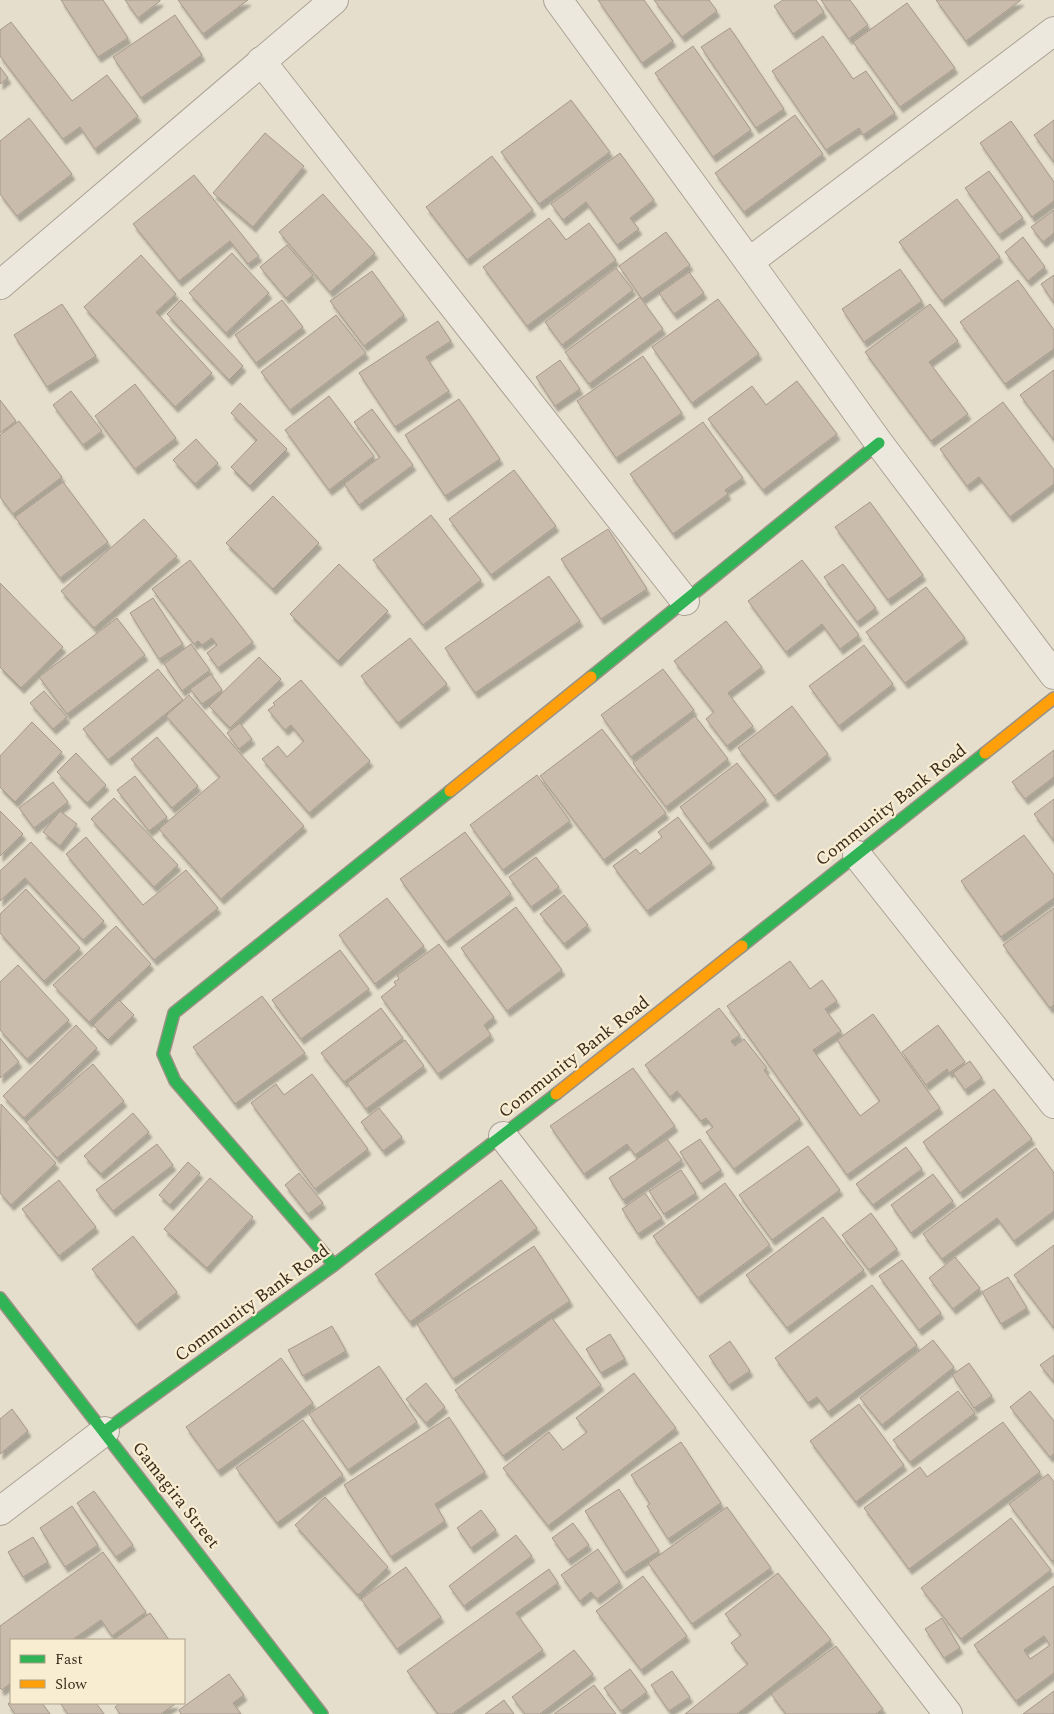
<svg xmlns="http://www.w3.org/2000/svg" width="1054" height="1714" font-family="Spectral,serif">
	<style>
		.building { fill: #cabcad; stroke: #a6998b; fill-rule: evenodd; filter: url(#shadow) }
		.lines { fill: none; stroke-linecap: round; stroke-linejoin: round }
		.street-casing { stroke: #aba395; stroke-width: 30 }
		.fast-casing { stroke: #9a9285; stroke-width: 14 }
		.slow-casing { stroke: #9a9285; stroke-width: 14 }
		.street { stroke: #ede8de; stroke-width: 28 }
		.fast { stroke: #30b455; stroke-width: 11 }
		.slow { stroke: #ff9f0a; stroke-width: 11 }
		.labels { text-anchor: middle; dominant-baseline: central; stroke-width: 4.5; stroke-linejoin: round; paint-order: stroke }
		.street-label { font-size: 18px; fill: #3a2b1c; stroke: #f8edd1 }
	</style>
	<defs>
		<filter id="shadow"><feDropShadow dx="3" dy="5.5" stdDeviation="1" flood-color="#0004"/></filter>
	</defs>
	<rect width="100%" height="100%" fill="#e6decc"/>
	<g class="building">
		<polygon points="61,0 103,0 128,38 98,57"/>
		<polygon points="125,0 160,0 160,1 138,18"/>
		<polygon points="178,0 248,0 203,34"/>
		<polygon points="598,0 644,0 673,41 642,63"/>
		<polygon points="654,0 709,0 717,11 682,37"/>
		<polygon points="783,0 816,0 824,12 793,34 774,6"/>
		<polygon points="821,0 850,0 868,25 849,39"/>
		<polygon points="936,0 1021,0 966,41"/>
		<polygon points="907,3 955,68 900,107 853,42"/>
		<polygon points="175,15 202,55 141,98 113,57"/>
		<polygon points="11,22 72,101 107,75 138,116 95,149 80,127 63,139 0,56 0,30"/>
		<polygon points="730,28 784,109 756,128 701,47"/>
		<polygon points="823,36 853,79 866,71 895,113 863,135 859,128 826,150 772,71"/>
		<polygon points="693,46 751,130 713,157 655,73"/>
		<polygon points="0,67 8,78 0,84"/>
		<polygon points="571,100 610,152 539,204 501,152"/>
		<polygon points="795,115 823,154 744,212 715,173"/>
		<polygon points="29,118 72,174 17,216 0,194 0,141"/>
		<polygon points="1054,120 1054,162 1034,135"/>
		<polygon points="1011,121 1054,182 1054,201 1032,217 980,143"/>
		<polygon points="265,133 304,166 253,227 213,193"/>
		<polygon points="620,153 654,200 630,218 639,229 617,245 586,202 563,220 551,204"/>
		<polygon points="492,156 533,210 467,260 426,207"/>
		<polygon points="989,171 1023,218 999,235 965,188"/>
		<polygon points="194,175 259,256 248,264 230,241 179,281 133,224"/>
		<polygon points="323,194 375,253 330,292 279,232"/>
		<polygon points="957,199 1000,257 942,301 899,242"/>
		<polygon points="1054,210 1054,233 1043,242 1031,227"/>
		<polygon points="549,218 566,240 589,223 616,260 527,326 483,267"/>
		<polygon points="666,232 690,265 642,299 619,266"/>
		<polygon points="1023,237 1045,267 1028,281 1005,252"/>
		<polygon points="287,245 313,275 286,298 260,267"/>
		<polygon points="232,253 269,293 226,333 189,293"/>
		<polygon points="141,255 176,294 156,312 212,373 175,407 84,307"/>
		<polygon points="616,268 633,290 562,345 545,322"/>
		<polygon points="900,269 922,301 864,342 842,309"/>
		<polygon points="372,271 404,315 364,346 330,301"/>
		<polygon points="689,272 704,293 674,314 659,293"/>
		<polygon points="1054,275 1054,303 1041,284"/>
		<polygon points="1018,280 1054,330 1054,349 1005,384 960,322"/>
		<polygon points="640,297 663,329 589,384 565,352"/>
		<polygon points="718,299 759,354 692,403 652,347"/>
		<polygon points="181,300 243,366 229,380 167,314"/>
		<polygon points="282,300 303,327 256,363 235,335"/>
		<polygon points="62,304 96,356 47,387 14,335"/>
		<polygon points="930,304 958,341 929,362 968,414 931,441 865,352"/>
		<polygon points="336,315 366,353 290,410 261,372"/>
		<polygon points="438,321 451,341 426,357 449,391 395,427 359,373"/>
		<polygon points="643,356 682,413 616,458 577,401"/>
		<polygon points="560,360 580,389 555,406 536,377"/>
		<polygon points="1054,370 1054,440 1020,395"/>
		<polygon points="797,381 837,434 763,490 708,419 752,386 766,405"/>
		<polygon points="135,384 176,438 135,469 95,416"/>
		<polygon points="71,391 102,431 83,445 53,405"/>
		<polygon points="329,396 374,456 329,490 285,430"/>
		<polygon points="459,399 500,459 445,496 405,435"/>
		<polygon points="0,400 16,421 0,433"/>
		<polygon points="1003,402 1054,470 1054,484 1010,517 979,477 967,486 940,449"/>
		<polygon points="240,403 287,449 250,486 231,467 257,440 231,413"/>
		<polygon points="372,409 413,465 359,505 344,484 380,457 354,422"/>
		<polygon points="19,421 62,477 13,514 0,497 0,435"/>
		<polygon points="703,422 743,478 725,490 728,494 673,534 630,474"/>
		<polygon points="196,439 218,463 195,484 173,460"/>
		<polygon points="514,470 556,526 491,575 449,519"/>
		<polygon points="63,482 108,542 60,578 15,517"/>
		<polygon points="273,496 319,543 273,589 226,543"/>
		<polygon points="870,502 923,575 888,600 835,527"/>
		<polygon points="431,515 481,580 423,625 373,560"/>
		<polygon points="144,519 177,556 94,628 61,591"/>
		<polygon points="608,529 647,589 601,619 561,559"/>
		<polygon points="190,560 253,642 218,668 207,653 217,645 212,638 202,645 198,641 194,644 152,589"/>
		<polygon points="802,560 859,635 840,649 822,624 786,652 748,601"/>
		<polygon points="339,564 388,611 338,661 290,614"/>
		<polygon points="843,564 876,608 857,622 824,577"/>
		<polygon points="549,576 580,621 475,693 445,648"/>
		<polygon points="0,583 63,647 21,688 0,667"/>
		<polygon points="926,587 965,638 905,683 866,632"/>
		<polygon points="153,598 183,644 159,659 130,613"/>
		<polygon points="117,618 145,655 67,714 39,677"/>
		<polygon points="726,621 762,667 728,693 753,726 727,746 706,719 714,712 674,661"/>
		<polygon points="410,638 447,684 398,723 361,676"/>
		<polygon points="191,644 210,670 182,691 164,664"/>
		<polygon points="864,645 893,684 839,726 809,686"/>
		<polygon points="259,657 281,679 230,728 209,706"/>
		<polygon points="158,669 183,700 108,760 83,729"/>
		<polygon points="663,669 694,710 631,757 601,715"/>
		<polygon points="211,674 222,690 202,704 190,689"/>
		<polygon points="301,680 370,761 309,813 262,759 278,746 287,757 304,741 291,725 285,730 268,710 275,705 273,703"/>
		<polygon points="44,691 67,717 53,729 30,703"/>
		<polygon points="189,695 304,826 221,899 159,829 220,777 166,716"/>
		<polygon points="792,706 828,754 775,796 738,748"/>
		<polygon points="695,716 728,759 666,807 633,763"/>
		<polygon points="32,722 62,752 15,802 0,787 0,756"/>
		<polygon points="240,723 252,739 239,749 227,733"/>
		<polygon points="602,729 666,813 604,860 540,776"/>
		<polygon points="157,737 198,786 172,808 131,759"/>
		<polygon points="1054,750 1054,777 1025,799 1012,782"/>
		<polygon points="76,753 106,785 87,803 57,772"/>
		<polygon points="737,763 766,800 708,844 680,807"/>
		<polygon points="537,775 570,821 503,870 470,825"/>
		<polygon points="135,776 167,817 149,831 117,790"/>
		<polygon points="53,782 68,802 34,828 19,808"/>
		<polygon points="114,798 178,865 154,887 91,819"/>
		<polygon points="1054,799 1054,841 1034,814"/>
		<polygon points="0,811 23,834 0,856"/>
		<polygon points="60,811 77,824 60,846 43,832"/>
		<polygon points="678,817 712,863 647,911 613,866 636,849 640,854 662,837 658,832"/>
		<polygon points="465,832 511,894 446,942 400,879"/>
		<polygon points="1024,835 1054,875 1054,898 1001,937 961,881"/>
		<polygon points="86,837 143,905 186,870 218,908 154,960 66,854"/>
		<polygon points="31,842 104,921 83,940 25,878 0,901 0,871"/>
		<polygon points="536,857 559,887 531,907 509,877"/>
		<polygon points="26,889 80,948 44,981 0,933 0,914"/>
		<polygon points="564,895 588,925 564,944 540,914"/>
		<polygon points="387,898 424,946 375,984 339,935"/>
		<polygon points="516,907 562,970 507,1011 461,948"/>
		<polygon points="1054,908 1054,1005 1050,1008 1003,945"/>
		<polygon points="116,926 151,964 89,1022 53,985"/>
		<polygon points="439,944 494,1017 484,1025 491,1035 438,1074 381,997 396,985 394,982 399,979 397,975"/>
		<polygon points="340,950 369,989 301,1039 272,1000"/>
		<polygon points="790,961 810,989 822,980 837,1001 825,1009 841,1031 813,1050 860,1116 880,1101 837,1040 873,1014 940,1108 847,1175 727,1006"/>
		<polygon points="18,965 69,1020 27,1059 0,1030 0,982"/>
		<polygon points="262,996 305,1053 235,1104 193,1047"/>
		<polygon points="119,1000 134,1015 108,1040 93,1025"/>
		<polygon points="381,1008 403,1038 344,1082 321,1053"/>
		<polygon points="719,1008 740,1035 731,1041 735,1046 744,1039 767,1068 764,1070 800,1119 734,1169 706,1132 713,1127 706,1118 701,1121 677,1091 670,1097 645,1065"/>
		<polygon points="76,1025 97,1048 24,1118 3,1096"/>
		<polygon points="938,1025 965,1062 949,1073 947,1069 926,1085 902,1052"/>
		<polygon points="0,1038 19,1062 0,1078"/>
		<polygon points="405,1040 424,1066 366,1109 347,1083"/>
		<polygon points="970,1061 982,1078 965,1090 953,1073"/>
		<polygon points="93,1064 124,1101 57,1158 26,1122"/>
		<polygon points="633,1068 675,1126 635,1155 627,1144 584,1174 550,1126"/>
		<polygon points="312,1074 368,1149 315,1189 251,1103 276,1084 284,1095"/>
		<polygon points="994,1089 1032,1139 960,1193 923,1142"/>
		<polygon points="1,1104 56,1163 11,1205 0,1193"/>
		<polygon points="379,1108 402,1137 383,1151 361,1122"/>
		<polygon points="133,1113 149,1132 101,1174 84,1156"/>
		<polygon points="667,1139 682,1160 623,1200 609,1178"/>
		<polygon points="700,1139 721,1170 701,1184 680,1152"/>
		<polygon points="157,1144 173,1165 113,1211 96,1190"/>
		<polygon points="808,1146 840,1190 772,1240 739,1195"/>
		<polygon points="906,1147 922,1169 873,1205 856,1184"/>
		<polygon points="1036,1148 1054,1173 1054,1211 1014,1241 997,1218 942,1259 923,1234"/>
		<polygon points="188,1162 200,1173 170,1205 159,1195"/>
		<polygon points="681,1170 696,1193 664,1214 649,1191"/>
		<polygon points="299,1173 323,1203 308,1214 285,1185"/>
		<polygon points="933,1174 953,1201 911,1233 891,1205"/>
		<polygon points="210,1178 253,1217 207,1268 164,1229"/>
		<polygon points="59,1180 96,1227 59,1256 22,1209"/>
		<polygon points="501,1180 537,1228 410,1322 375,1274"/>
		<polygon points="725,1183 770,1245 698,1298 653,1236"/>
		<polygon points="645,1193 662,1218 638,1234 622,1209"/>
		<polygon points="871,1213 897,1249 869,1270 842,1235"/>
		<polygon points="823,1217 864,1270 787,1328 746,1275"/>
		<polygon points="133,1236 177,1292 136,1325 92,1269"/>
		<polygon points="1054,1245 1054,1328 1014,1275"/>
		<polygon points="534,1246 570,1301 453,1379 417,1324"/>
		<polygon points="955,1257 980,1288 953,1309 929,1278"/>
		<polygon points="902,1260 941,1313 919,1330 879,1276"/>
		<polygon points="1008,1277 1027,1308 1001,1324 982,1292"/>
		<polygon points="872,1285 917,1345 828,1412 817,1397 808,1403 775,1358"/>
		<polygon points="552,1318 601,1385 503,1456 455,1390"/>
		<polygon points="332,1326 346,1351 303,1376 288,1350"/>
		<polygon points="610,1334 625,1359 601,1373 586,1349"/>
		<polygon points="933,1340 954,1367 882,1425 860,1398"/>
		<polygon points="730,1341 750,1371 729,1385 709,1356"/>
		<polygon points="1054,1355 1054,1382 1040,1365"/>
		<polygon points="281,1358 313,1403 218,1471 186,1427"/>
		<polygon points="969,1363 992,1396 974,1408 952,1375"/>
		<polygon points="379,1366 417,1422 348,1470 309,1414"/>
		<polygon points="634,1373 676,1428 548,1526 503,1468 549,1432 563,1450 587,1432 576,1418"/>
		<polygon points="426,1383 445,1407 426,1423 406,1399"/>
		<polygon points="958,1391 975,1413 910,1462 893,1440"/>
		<polygon points="1030,1391 1054,1421 1054,1454 1050,1457 1010,1407"/>
		<polygon points="859,1404 904,1465 856,1502 810,1441"/>
		<polygon points="12,1409 28,1431 0,1454 0,1419"/>
		<polygon points="449,1417 485,1472 435,1504 445,1521 391,1557 344,1485"/>
		<polygon points="303,1420 343,1475 277,1523 236,1468"/>
		<polygon points="1003,1422 1040,1472 909,1569 864,1508 920,1467 927,1477"/>
		<polygon points="681,1442 721,1503 668,1539 647,1506 650,1504 631,1475"/>
		<polygon points="1048,1474 1054,1482 1054,1560 1052,1561 1009,1504"/>
		<polygon points="619,1489 659,1551 624,1573 585,1511"/>
		<polygon points="94,1491 133,1545 116,1557 77,1503"/>
		<polygon points="325,1497 388,1567 358,1595 295,1525"/>
		<polygon points="72,1506 98,1545 65,1567 40,1528"/>
		<polygon points="727,1507 771,1568 692,1624 648,1563"/>
		<polygon points="481,1510 496,1530 471,1548 457,1528"/>
		<polygon points="1011,1518 1051,1570 961,1639 921,1588"/>
		<polygon points="573,1523 589,1545 568,1560 552,1538"/>
		<polygon points="516,1535 532,1556 464,1606 449,1586"/>
		<polygon points="33,1537 48,1562 23,1577 8,1552"/>
		<polygon points="598,1549 620,1582 597,1599 591,1592 580,1601 561,1575"/>
		<polygon points="103,1552 146,1612 112,1636 101,1620 72,1640 11,1640 11,1683 2,1690 0,1688 0,1626"/>
		<polygon points="406,1567 441,1617 397,1649 361,1599"/>
		<polygon points="549,1569 558,1583 516,1613 543,1650 452,1714 438,1714 407,1671"/>
		<polygon points="778,1573 831,1640 737,1714 685,1714 748,1664 731,1643 741,1635 725,1614"/>
		<polygon points="643,1576 687,1636 641,1670 596,1611"/>
		<path d="M 1054,1586 L 1054,1673 L 1016,1701 L 974,1645 ZM 1044,1636 L 1050,1645 L 1030,1659 L 1024,1650 Z"/>
		<polygon points="150,1613 169,1640 113,1640"/>
		<polygon points="942,1618 960,1648 944,1658 925,1629"/>
		<polygon points="836,1646 883,1709 876,1714 786,1714 771,1694"/>
		<polygon points="574,1650 593,1674 540,1714 525,1714 512,1697"/>
		<polygon points="630,1669 647,1692 621,1711 604,1688"/>
		<polygon points="672,1671 690,1697 669,1711 651,1685"/>
		<polygon points="229,1674 244,1695 233,1703 241,1714 181,1714 179,1710"/>
		<polygon points="594,1685 616,1714 554,1714"/>
		<polygon points="1054,1691 1054,1714 1023,1714"/>
		<polygon points="504,1700 514,1714 485,1714"/>
		<polygon points="11,1701 11,1703 42,1703 50,1714 15,1714 8,1704"/>
		<polygon points="60,1703 96,1703 104,1714 68,1714"/>
		<polygon points="120,1703 175,1703 175,1704 161,1714 120,1714 115,1707"/>
	</g>
	<g class="lines">
		<g class="street-casing">
			<g id="street">
				<polyline points="558,0 749,262 879,443 1054,675"/>
				<polyline points="261,61 685,601"/>
				<polyline points="749,262 1054,31"/>
				<polyline points="0,285 334,0"/>
				<polyline points="857,855 1054,1104"/>
				<polyline points="503,1136 948,1714"/>
				<polyline points="0,1511 105,1431"/>
			</g>
		</g>
		<g class="fast-casing">
			<g id="fast">
				<polyline points="591,677 879,443"/>
				<polyline points="742,946 985,753"/>
				<polyline points="334,1265 175,1081 163,1054 174,1013 450,791"/>
				<polyline points="0,1298 322,1714"/>
				<polyline points="105,1431 334,1265 556,1094"/>
			</g>
		</g>
		<g class="slow-casing">
			<g id="slow">
				<polyline points="985,753 1054,698"/>
				<polyline points="450,791 591,677"/>
				<polyline points="556,1094 742,946"/>
			</g>
		</g>
		<use href="#street" class="street"/>
		<use href="#fast" class="fast"/>
		<use href="#slow" class="slow"/>
	</g>
	<g class="labels">
		<g class="street-label">
			<text transform="translate(891 805) rotate(-38)">Community Bank Road</text>
			<text transform="translate(574 1057) rotate(-38)">Community Bank Road</text>
			<text transform="translate(252 1303) rotate(-36)">Community Bank Road</text>
			<text transform="translate(176 1495) rotate(52)">Gamagira Street</text>
		</g>
	</g>
	<rect x="10" y="1639" width="175" height="65" fill="#f8edd1" stroke="#ac9f89"/>
	<rect x="20" y="1655" width="25" height="8" fill="#30b455" stroke="#ac9f89"/>
	<text x="55" y="1664" font-size="15" fill="#3a2b1c">Fast</text>
	<rect x="20" y="1680" width="25" height="8" fill="#ff9f0a" stroke="#ac9f89"/>
	<text x="55" y="1689" font-size="15" fill="#3a2b1c">Slow</text>
</svg>
